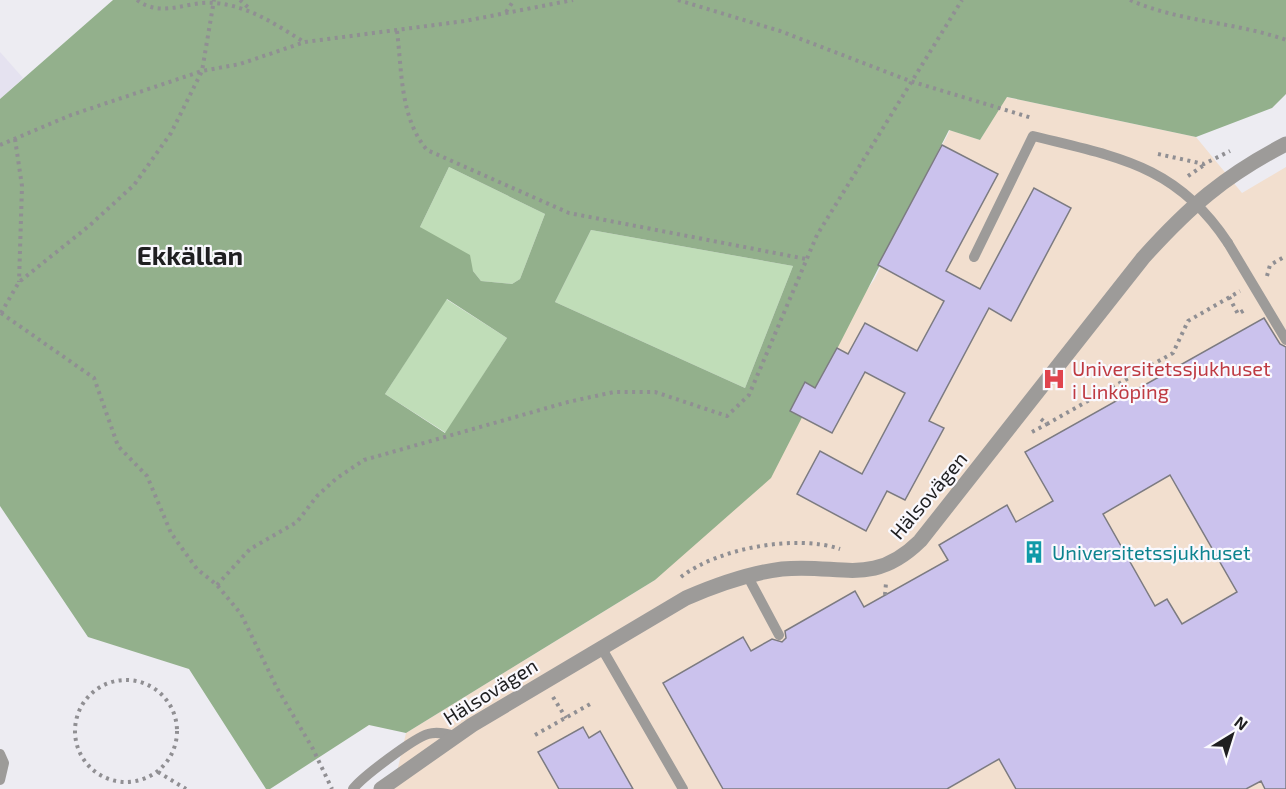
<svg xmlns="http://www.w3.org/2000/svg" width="1286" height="789" font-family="'Exo 2',sans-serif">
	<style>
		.built { fill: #e5e2f0 }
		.medical { fill: #f2dfcf }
		.green { fill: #c0ddb8 }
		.forest { fill: #93b08c; fill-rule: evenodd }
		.building { fill: #cbc2ed; stroke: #7c7b81; stroke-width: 1.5; fill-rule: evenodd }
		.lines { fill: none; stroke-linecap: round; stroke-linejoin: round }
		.path { stroke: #908f93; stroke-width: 4; stroke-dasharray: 3 4.5; stroke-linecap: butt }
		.service { stroke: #9d9b99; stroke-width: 10 }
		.minor { stroke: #9d9b99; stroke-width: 15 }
		.service-bridge { stroke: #9d9b99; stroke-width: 10 }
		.labels { text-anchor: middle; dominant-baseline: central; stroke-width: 4.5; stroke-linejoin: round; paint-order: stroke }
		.health-label { font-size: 20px; fill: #be3a42; stroke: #faf9fe; text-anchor: start }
		.street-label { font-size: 20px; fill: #1f1f21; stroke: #faf9fe }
		.culture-label { font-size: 20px; fill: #0d838f; stroke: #faf9fe; text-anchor: start }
		.district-label { font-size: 26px; font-weight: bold; fill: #1f1f21; stroke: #faf9fe }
	</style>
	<rect width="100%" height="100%" fill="#edecf2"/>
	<polygon class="built" points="0,52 23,78 0,99"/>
	<polygon class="medical" points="1006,97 1196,137 1242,193 1286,167 1286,789 393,789 406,733 655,580 874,280 950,130 980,140"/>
	<g class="green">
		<polygon points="449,167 545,214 520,279 512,284 481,281 473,271 420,227"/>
		<polygon points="591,230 793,266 745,388 555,302"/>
		<polygon points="446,299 507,338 446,433 385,394"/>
	</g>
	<path class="forest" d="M 113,0 L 1286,0 L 1286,94 L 1272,108 L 1196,137 L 1007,97 L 980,140 L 949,130 L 771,478 L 655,580 L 406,733 L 369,725 L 270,789 L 266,789 L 189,669 L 88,637 L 0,506 L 0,99 ZM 449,167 L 545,214 L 520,279 L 512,284 L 481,281 L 473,271 L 470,255 L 420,227 ZM 591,230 L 793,266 L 745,388 L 555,302 ZM 447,299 L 507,338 L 445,433 L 385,394 Z"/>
	<g class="building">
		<polygon points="942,145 998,174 946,271 980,289 1034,188 1071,208 1011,321 989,308 929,421 944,428 905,500 887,491 866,531 797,494 820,451 862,474 905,393 865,372 832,433 790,411 805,382 815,388 837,348 848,354 865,323 917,351 944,301 878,265"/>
		<path d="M 1264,318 L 1280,344 L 1286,347 L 1286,789 L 1265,789 L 1261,781 L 1246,789 L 1016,789 L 999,759 L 947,789 L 723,789 L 663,683 L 743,637 L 751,651 L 772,639 L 782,642 L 786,638 L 785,631 L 855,591 L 864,607 L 948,560 L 939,545 L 1007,505 L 1016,522 L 1053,501 L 1025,452 ZM 1170,475 L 1237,592 L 1182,624 L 1167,599 L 1155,606 L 1103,514 Z"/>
		<polygon points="583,727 589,738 600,731 633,789 559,789 538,752"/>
	</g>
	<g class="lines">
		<g class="path">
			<path d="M 137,0 C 163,19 187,0 215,3 C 249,6 275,24 304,42"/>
			<polyline points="240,0 251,10"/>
			<polyline points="678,0 780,31 910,81 1032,118"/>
			<path d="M 1130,0 C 1179,22 1236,22 1286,40"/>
			<polyline points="506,12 514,0"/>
			<path d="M 397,31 C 402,71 400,118 427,150 L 569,213 L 806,259"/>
			<polyline points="15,139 22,186 19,282"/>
			<polyline points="0,145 71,115 202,71 240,64 305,42 465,21 573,0"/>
			<polyline points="1158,154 1204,164 1230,151"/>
			<polyline points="1188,176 1204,165"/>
			<polyline points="1267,276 1270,265 1286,256"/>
			<polyline points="1229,297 1238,314 1246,309"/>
			<polyline points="1,313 94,378 118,446 147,476 171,533 197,569 217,585 241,614 277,688 313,749 332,789"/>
			<polyline points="1,313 19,282 89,226 134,185 171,133 202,71 214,0"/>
			<polyline points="1041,419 1047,424 1173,353 1188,321 1240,291"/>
			<polyline points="1032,432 1047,424"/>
			<path d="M 681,577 C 718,548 796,534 840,549"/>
			<polyline points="217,585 250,549 297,522 317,496 337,478 364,460 568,402 614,392 655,392 727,416 749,395 817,235 962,0"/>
			<polyline points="885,595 886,583"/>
			<circle cx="126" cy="731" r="51"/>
			<polyline points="553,697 566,718"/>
			<polyline points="535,735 592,703"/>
			<polyline points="158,772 186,789"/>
		</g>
		<g class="service">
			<path d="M 974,257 L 1033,136 C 1117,157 1177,165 1228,243"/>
			<polyline points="748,577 779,635"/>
			<polyline points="601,647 683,789"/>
			<polyline points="0,754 4,763 0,780"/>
			<path d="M 353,789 C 362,777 414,738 428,734 C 437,731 447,734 456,736"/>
		</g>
		<path class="minor" d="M 381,789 L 472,725 L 686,598 C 716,585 750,573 782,569 C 840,563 872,588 920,541 L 1143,258 C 1189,207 1224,176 1286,144"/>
		<polyline class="service-bridge" points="1228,243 1286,340"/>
	</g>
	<defs>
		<g id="hospital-bare" transform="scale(1.8)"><path d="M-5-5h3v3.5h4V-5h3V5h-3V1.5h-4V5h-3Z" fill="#e0444e" stroke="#faf9fe" stroke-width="2.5" paint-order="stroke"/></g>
		<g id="building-bare" transform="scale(1.8)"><path d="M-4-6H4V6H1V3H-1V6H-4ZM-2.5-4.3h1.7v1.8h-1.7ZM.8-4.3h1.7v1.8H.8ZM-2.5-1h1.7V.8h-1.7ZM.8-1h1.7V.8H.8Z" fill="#0f9aa8" stroke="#faf9fe" stroke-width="2.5" paint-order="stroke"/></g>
	</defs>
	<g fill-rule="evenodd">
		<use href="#hospital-bare" x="1054" y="379"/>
		<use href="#building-bare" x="1034" y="552"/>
	</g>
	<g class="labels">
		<g class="health-label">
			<text x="1072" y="368">Universitetssjukhuset<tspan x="1072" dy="23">i Linköping</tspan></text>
		</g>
		<g class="street-label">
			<text transform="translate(928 495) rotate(-50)">Hälsovägen</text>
			<text transform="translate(490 691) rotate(-32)">Hälsovägen</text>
		</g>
		<g class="culture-label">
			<text x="1052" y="552">Universitetssjukhuset</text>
		</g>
		<g class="district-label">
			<text x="190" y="254">Ekkällan</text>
		</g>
	</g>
	<g transform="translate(1232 735) rotate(38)" stroke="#faf9fe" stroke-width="4.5" paint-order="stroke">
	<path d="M0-4.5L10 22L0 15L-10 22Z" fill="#1f1f21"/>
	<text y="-9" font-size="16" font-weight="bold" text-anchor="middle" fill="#1f1f21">N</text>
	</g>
</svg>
